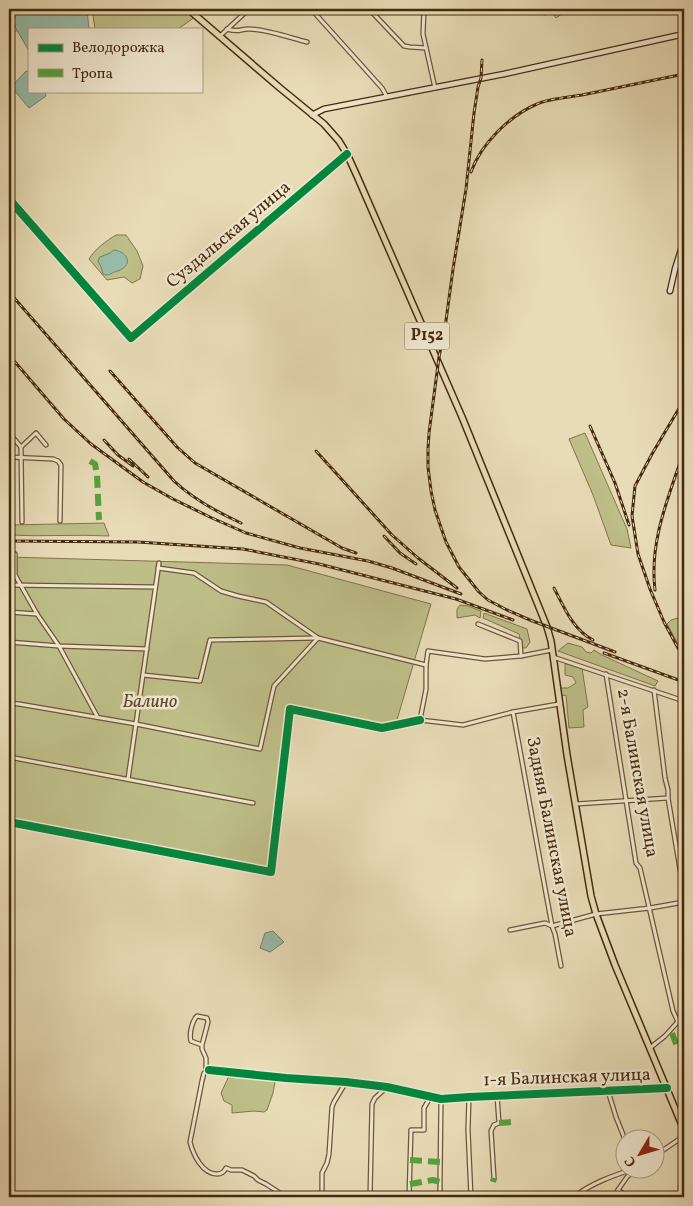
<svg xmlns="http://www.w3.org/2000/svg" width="693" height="1206" font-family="Vollkorn,serif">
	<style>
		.green { fill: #bebe89; stroke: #82744c }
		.water { fill: #98bca9; stroke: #77816b }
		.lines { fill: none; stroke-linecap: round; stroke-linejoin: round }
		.stream { stroke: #77816b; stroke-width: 1 }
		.street-casing { stroke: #6e5638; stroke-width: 5.5 }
		.secondary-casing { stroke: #46290e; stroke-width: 7 }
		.primary-casing { stroke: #46290e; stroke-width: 8 }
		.street { stroke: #f0e8d0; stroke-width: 3 }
		.secondary { stroke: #f0e8d0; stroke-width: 4.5 }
		.primary { stroke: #e8dcb7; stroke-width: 5 }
		.rail-casing { stroke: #46290e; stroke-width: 3 }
		.rail { stroke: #f0e8d0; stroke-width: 1; stroke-dasharray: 4; stroke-linecap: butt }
		.quiet { stroke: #55a33e; stroke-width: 6; stroke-dasharray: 12 6; stroke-linecap: butt }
		.cycleway-casing { stroke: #f0e8d0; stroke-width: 11 }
		.cycleway { stroke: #00873e; stroke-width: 8 }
		.labels { text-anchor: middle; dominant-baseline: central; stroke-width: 5; stroke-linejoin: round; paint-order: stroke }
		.shield { fill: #f0e8d0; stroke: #796248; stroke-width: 1 }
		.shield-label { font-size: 16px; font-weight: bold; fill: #46290e }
		.street-label { font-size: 18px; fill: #46290e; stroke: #f0e8d0 }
		.park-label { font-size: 18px; font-style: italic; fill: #5e4727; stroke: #f0e8d0 }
	</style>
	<rect width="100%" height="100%" fill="#e8dcb7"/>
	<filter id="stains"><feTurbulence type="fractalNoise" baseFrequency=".004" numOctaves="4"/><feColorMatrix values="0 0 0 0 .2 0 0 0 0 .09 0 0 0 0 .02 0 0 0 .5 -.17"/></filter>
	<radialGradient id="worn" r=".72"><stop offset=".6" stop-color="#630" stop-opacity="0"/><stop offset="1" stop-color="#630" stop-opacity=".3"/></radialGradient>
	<g class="green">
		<polygon points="92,9 186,9 195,17 178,29 95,29"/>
		<polygon points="540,9 569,9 556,18 552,13 544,15"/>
		<path d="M 116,235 L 126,235 L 137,251 L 143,266 L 140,279 L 132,283 L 124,277 L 107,280 L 89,259 C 95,249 106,241 116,235 Z"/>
		<polygon points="585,433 627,529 631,548 611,545 593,495 569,439"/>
		<path d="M 104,523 L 109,536 C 76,534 42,537 9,535 L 9,525 Z"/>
		<polygon points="9,557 287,565 431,604 394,730 290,709 267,869 9,820"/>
		<polygon points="460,605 468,606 481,611 480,618 475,615 457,618 457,609"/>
		<polygon points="484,613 527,629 530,642 526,648 522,648 519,634 483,618"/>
		<polygon points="684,616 684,652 678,644 667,624 671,620"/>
		<polygon points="568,643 582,647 586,652 591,653 594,650 602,655 658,681 655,686 558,651"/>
		<polygon points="565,664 571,664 582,668 588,707 583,710 584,727 569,728 566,695 561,696 559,688 568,688 576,683 573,677 565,675"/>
		<polygon points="229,1076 268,1079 275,1082 273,1093 267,1110 264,1112 254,1111 232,1113 232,1105 224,1101 221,1093"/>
	</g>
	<g class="water">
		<polygon points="18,9 86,9 87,10 89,29 29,29 29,51 15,27 14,20"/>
		<polygon points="26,71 29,72 29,91 45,91 46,96 29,108 14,90 14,84"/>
		<path d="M 114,250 C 124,251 134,261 122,269 C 121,270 115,272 114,272 C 109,275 108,276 103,274 L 101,267 L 98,261 L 100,257 L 110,253 Z"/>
		<polygon points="273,931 284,942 270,952 260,948 265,933"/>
	</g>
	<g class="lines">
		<g class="stream">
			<polyline points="9,31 17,31"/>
			<polyline points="9,1194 13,1197"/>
		</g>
		<g class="street-casing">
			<g id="street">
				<polyline points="311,9 382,88 387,97"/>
				<polyline points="369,9 404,46 410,47 426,48"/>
				<polyline points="424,9 423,34 435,88"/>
				<path d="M 227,29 C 240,33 239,29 249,29 C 265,29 291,38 307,42"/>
				<polyline points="220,36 249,9"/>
				<polyline points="9,199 131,338 347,154"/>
				<polyline points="9,433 21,447 22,522"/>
				<polyline points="21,447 36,433 46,445"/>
				<polyline points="9,457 53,459 58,461 61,465 60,521"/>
				<polyline points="15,554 15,575 37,614 59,646 97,716"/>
				<polyline points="158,568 194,573 221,591 238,596 266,602 318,638 426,665"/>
				<polyline points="9,585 155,587"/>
				<polyline points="9,612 37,614"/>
				<polyline points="478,624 520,641 521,656"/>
				<polyline points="9,642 59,646 147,649"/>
				<polyline points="552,650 521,656 485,659 428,651 426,665 426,689 420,720 463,725 513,712 559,704"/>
				<polyline points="553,657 684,701"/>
				<polyline points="606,674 636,863 640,868 673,1011 678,1022"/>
				<polyline points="143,675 200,681 210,640 317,638"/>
				<polyline points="654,690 665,778 668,790 668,798 684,893"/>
				<polyline points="9,703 19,704 136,724 260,749 274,686 318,638"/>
				<polyline points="513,712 545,888 552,926 555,934 561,966"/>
				<polyline points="684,738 684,752"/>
				<polyline points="9,757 253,803"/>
				<polyline points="128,779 159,563"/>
				<polyline points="576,804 668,798"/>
				<polyline points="9,822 271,872 290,709 382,728 420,720"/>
				<polyline points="510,930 545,923 552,926 596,914 650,908 684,902"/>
				<path d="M 202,1045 L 208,1022 L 207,1018 L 197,1016 C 192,1021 189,1034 191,1041 L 202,1045 L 202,1049 L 206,1058 L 206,1068 L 209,1070"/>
				<polyline points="650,1048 665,1036 684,1015"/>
				<polyline points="209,1070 286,1078 346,1082 387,1087 441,1099 469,1097 666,1088"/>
				<path d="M 209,1070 L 204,1073 L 202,1081 L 190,1142 C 193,1154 202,1174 217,1174 C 222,1174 224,1172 226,1168 L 231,1170 L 242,1170 L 254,1176 L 258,1180 L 266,1184 L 286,1197"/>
				<polyline points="608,1091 616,1117 626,1142"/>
				<polyline points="469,1097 468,1130 471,1197"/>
				<polyline points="656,1155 684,1136"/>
				<polyline points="494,1178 491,1131 494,1125 499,1123 497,1095"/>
				<polyline points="618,1190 629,1197"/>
				<polyline points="322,1197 322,1173 327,1163 329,1154 332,1107 334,1102 346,1082"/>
				<polyline points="370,1197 372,1104 375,1098 387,1087"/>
				<polyline points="409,1197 411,1130 424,1130 424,1108 431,1096"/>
				<polyline points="437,1197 440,1191 440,1182 441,1099"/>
				<path d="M 574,1197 C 591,1183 615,1175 636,1168"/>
				<polyline points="613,1197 627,1177 636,1169"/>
			</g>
		</g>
		<g class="secondary-casing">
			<g id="secondary">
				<polyline points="312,115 324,109 504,74 684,34"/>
				<polyline points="670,291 675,269 684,240"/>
			</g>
		</g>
		<g class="primary-casing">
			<polyline id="primary" points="188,9 280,88 324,124 339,141 347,154 357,176 462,417 547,627 551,641 567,755 591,896 596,914 615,965 684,1130"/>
		</g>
		<use href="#street" class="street"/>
		<use href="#secondary" class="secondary"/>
		<use href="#primary" class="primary"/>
		<g class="rail-casing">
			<g id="rail">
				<polyline points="482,60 481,78 478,87 474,113 466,189 453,269 445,328 439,357 429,433 428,449 428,467 431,491 435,510 446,542 459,567 479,592 488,600 507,610 530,620 615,652"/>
				<path d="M 471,172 C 481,144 509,116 537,104 C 547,99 570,97 582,95 C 616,88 650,81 684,74"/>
				<path d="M 9,292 L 174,481 C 193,499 217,512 241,523"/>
				<polyline points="9,355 64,419 91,444 143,482 173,499 212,518 246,533 300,548 368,561 392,568 461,594"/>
				<polyline points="110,371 177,447 195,463 342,548 356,553"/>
				<polyline points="684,400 652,454 635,486 632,516 638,554 650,589 664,622 678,648 684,656"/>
				<polyline points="590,426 615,483 629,525"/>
				<polyline points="104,440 118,455 133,466"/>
				<polyline points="316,451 392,535 418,558 457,588"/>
				<polyline points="129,459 148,477"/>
				<polyline points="384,536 400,553 416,564"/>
				<polyline points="9,541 138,542 243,549 319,564 456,599 513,620"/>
				<path d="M 554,588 C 564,607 573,630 593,640"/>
				<path d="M 655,590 C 649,541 669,496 684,451"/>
				<polyline points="604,653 684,682"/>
			</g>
		</g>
		<use href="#rail" class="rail"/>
		<g class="quiet">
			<polyline points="90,461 95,464 97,475 99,520"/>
			<polyline points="672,1033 678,1049"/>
			<polyline points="499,1123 512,1122"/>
			<polyline points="410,1160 441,1162"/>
			<polyline points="493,1182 494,1178"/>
			<polyline points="410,1184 433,1180 440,1182"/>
		</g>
		<g class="cycleway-casing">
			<g id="cycleway">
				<polyline points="9,199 131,338 347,154"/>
				<polyline points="9,822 271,872 290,709 382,728 420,720"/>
				<polyline points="209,1070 286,1078 346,1082 387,1087 441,1099 469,1097 667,1088"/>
			</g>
		</g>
		<use href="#cycleway" class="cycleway"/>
	</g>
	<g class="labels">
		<rect class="shield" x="404.5" y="322.5" width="45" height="27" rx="4"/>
		<g class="shield-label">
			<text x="427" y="336">Р152</text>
		</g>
		<g class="street-label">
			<text transform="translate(229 235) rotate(-40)">Суздальская улица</text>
			<text transform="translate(637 773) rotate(80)">2-я Балинская улица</text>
			<text transform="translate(551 837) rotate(79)">Задняя Балинская улица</text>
			<text transform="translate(567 1078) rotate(-2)">1-я Балинская улица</text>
		</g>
		<g class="park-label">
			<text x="150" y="702">Балино</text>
		</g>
	</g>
	<rect width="693" height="1206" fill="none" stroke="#e8dcb7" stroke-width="30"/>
	<rect x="10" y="10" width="673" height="1186" fill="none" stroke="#46290e" stroke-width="2.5"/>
	<rect x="15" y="15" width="663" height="1176" fill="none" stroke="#46290e"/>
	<rect x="28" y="28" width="175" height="65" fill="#f0e8d0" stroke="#ac9c82"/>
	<rect x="38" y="44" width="25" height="8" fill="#00873e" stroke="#ac9c82"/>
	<text x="72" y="52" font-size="15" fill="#46290e">Велодорожка</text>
	<rect x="38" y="69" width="25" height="8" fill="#55a33e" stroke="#ac9c82"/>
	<text x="72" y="78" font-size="15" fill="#46290e">Тропа</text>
	<g transform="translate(640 1154) rotate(232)"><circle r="24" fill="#f0e8d0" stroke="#ac9c82"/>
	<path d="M0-4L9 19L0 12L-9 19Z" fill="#8f2418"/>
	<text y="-8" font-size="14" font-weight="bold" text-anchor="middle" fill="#46290e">С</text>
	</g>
	<rect width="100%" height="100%" filter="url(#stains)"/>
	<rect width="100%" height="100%" fill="url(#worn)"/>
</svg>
